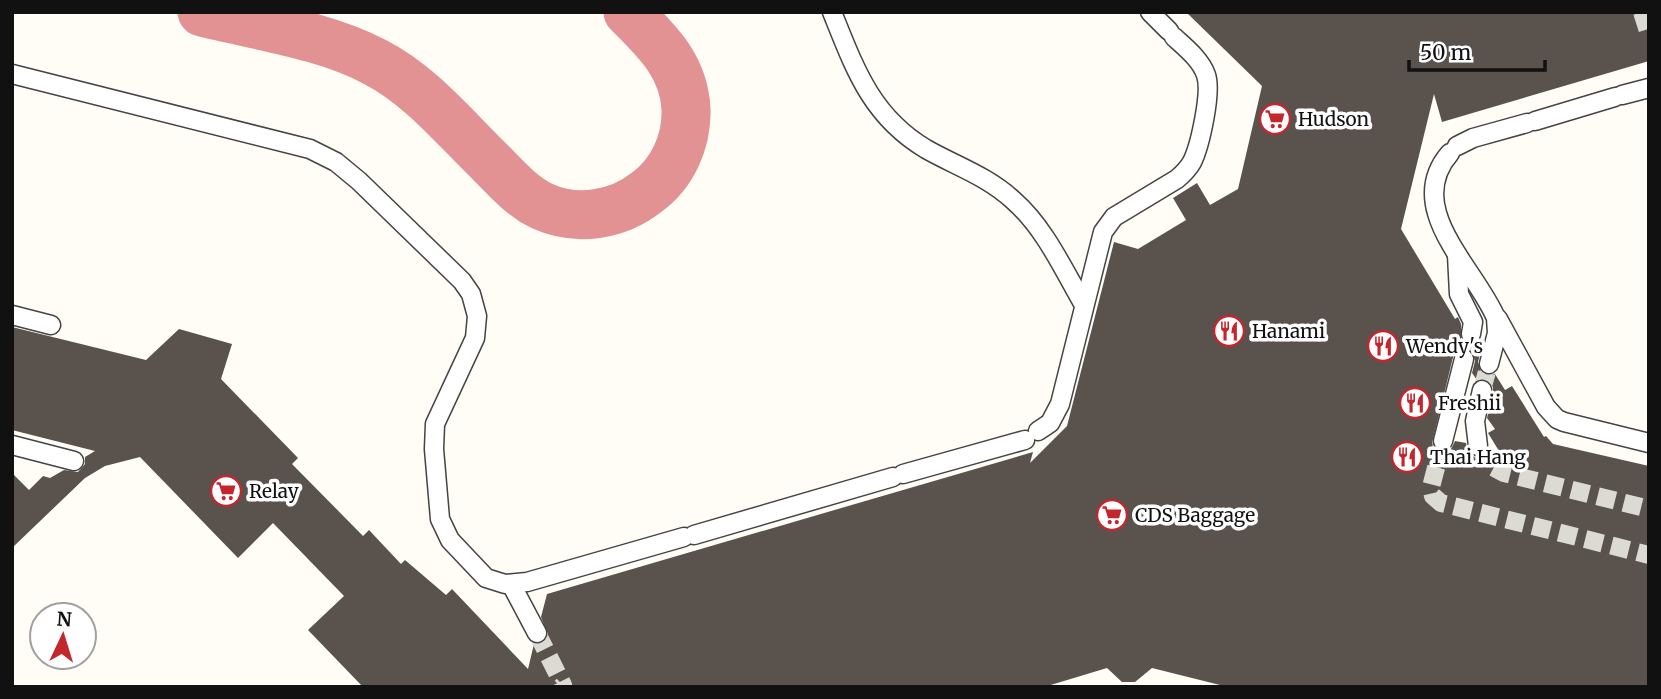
<svg xmlns="http://www.w3.org/2000/svg" width="1661" height="699" font-family="Merriweather,serif">
	<style>
		.lines { fill: none; stroke-linecap: round; stroke-linejoin: round }
		.taxiway { stroke: #e29292; stroke-width: 49 }
		.building { fill: #5a524d; fill-rule: evenodd }
		.minor-tunnel { stroke: #dbdad3; stroke-width: 18; stroke-dasharray: 18 9; stroke-linecap: butt }
		.minor-casing { stroke: #444; stroke-width: 21 }
		.minor { stroke: #fff; stroke-width: 18 }
		.labels { text-anchor: middle; dominant-baseline: central; stroke-width: 7; stroke-linejoin: round; paint-order: stroke }
		.poi-label { font-size: 19px; fill: #111; stroke: #fff; text-anchor: start }
	</style>
	<rect width="100%" height="100%" fill="#fffdf5"/>
	<g class="lines">
		<path class="taxiway" d="M 202,12 C 258,26 324,35 375,62 C 420,85 454,127 490,162 C 506,178 521,196 542,206 C 577,222 618,215 647,192 C 673,173 687,141 686,109 C 684,66 657,41 628,12"/>
	</g>
	<path class="building" d="M 1186,12 L 1649,12 L 1649,61 L 1442,122 L 1434,94 L 1401,229 L 1455,319 L 1458,317 L 1461,324 L 1461,339 L 1468,345 L 1477,344 L 1481,350 L 1478,362 L 1481,372 L 1487,375 L 1495,374 L 1505,390 L 1512,386 L 1544,437 L 1546,436 L 1553,444 L 1649,466 L 1649,687 L 1228,687 L 1152,668 L 1135,682 L 1122,682 L 1107,668 L 1044,687 L 363,687 L 308,630 L 344,596 L 273,523 L 238,558 L 140,457 L 105,466 L 85,478 L 12,548 L 12,473 L 29,490 L 43,476 L 50,478 L 64,470 L 78,472 L 85,464 L 85,457 L 95,451 L 12,430 L 12,327 L 146,360 L 179,329 L 232,344 L 221,379 L 298,458 L 292,464 L 363,536 L 369,530 L 401,564 L 405,560 L 446,595 L 452,589 L 528,669 L 534,644 L 543,643 L 548,634 L 541,617 L 547,594 L 1033,452 L 1030,463 L 1067,426 L 1114,242 L 1138,249 L 1186,220 L 1173,198 L 1197,183 L 1210,205 L 1238,189 L 1262,86 ZM 1456,345 L 1459,349 L 1466,348 L 1472,351 L 1475,361 L 1472,373 L 1477,380 L 1485,379 L 1493,387 L 1491,404 L 1494,410 L 1488,414 L 1487,418 L 1495,429 L 1488,433 L 1499,451 L 1489,449 L 1485,455 L 1480,457 L 1469,453 L 1466,443 L 1455,441 L 1451,449 L 1441,452 L 1435,449 L 1432,443 Z"/>
	<g class="lines">
		<g class="minor-tunnel">
			<polyline points="1642,12 1649,34"/>
			<polyline points="1464,359 1471,334"/>
			<polyline points="1482,390 1489,364"/>
			<polyline points="1443,441 1431,487 1433,496 1441,503 1649,555"/>
			<polyline points="1478,446 1491,466 1504,473 1649,509"/>
			<polyline points="537,633 563,685 561,687"/>
		</g>
		<g class="minor-casing">
			<g id="minor">
				<path d="M 832,12 C 855,69 871,116 926,149 C 956,166 987,176 1013,200 C 1045,228 1063,269 1084,305"/>
				<polyline points="1150,12 1169,31"/>
				<polyline points="12,74 310,149 336,162 359,181 462,281 471,294 477,316 475,338 435,424 434,449 440,519 450,540 486,578 505,584 527,582 684,537"/>
				<polyline points="1622,95 1649,88"/>
				<polyline points="1535,121 1615,97"/>
				<polyline points="1457,146 1473,138 1527,123"/>
				<path d="M 1450,153 C 1402,208 1475,268 1496,318 L 1497,333 L 1489,364"/>
				<polyline points="1457,255 1459,294 1473,322 1471,334"/>
				<polyline points="12,315 51,325"/>
				<polyline points="1498,319 1546,407 1557,419 1564,422 1649,443"/>
				<path d="M 1038,431 L 1050,423 L 1060,404 L 1103,232 L 1114,217 L 1177,179 C 1183,174 1188,169 1192,162 C 1200,146 1212,92 1206,75 C 1201,60 1186,48 1174,37"/>
				<polyline points="1443,441 1464,359"/>
				<polyline points="12,445 74,461"/>
				<polyline points="1478,446 1475,421 1482,390"/>
				<polyline points="903,474 1025,440"/>
				<polyline points="694,535 893,477"/>
				<polyline points="511,584 537,633"/>
			</g>
		</g>
		<use href="#minor" class="minor"/>
	</g>
	<defs>
		<g id="supermarket-ring" transform="scale(1.575)"><circle r="9.5" fill="#fff" stroke="#c4262e" stroke-width="1.5"/><path d="M-6-5.5h2.5l.6 2H6L4.5 2H-2.5L-4.4-4H-6ZM-1.5 3.2a1.3 1.3 0 1 0 .1 0ZM3 3.2a1.3 1.3 0 1 0 .1 0Z" fill="#c4262e"/></g>
		<g id="restaurant-ring" transform="scale(1.575)"><circle r="9.5" fill="#fff" stroke="#c4262e" stroke-width="1.5"/><path d="M-5-6h1v4h1v-4h1v4h1v-4h1v5L-1.5 .5V6h-2V.5L-5-1ZM5-6V6H3V1.5H1.5Q1.5-4 5-6Z" fill="#c4262e"/></g>
	</defs>
	<g fill-rule="evenodd">
		<use href="#supermarket-ring" x="1275" y="119"/>
		<use href="#restaurant-ring" x="1229" y="331"/>
		<use href="#restaurant-ring" x="1383" y="346"/>
		<use href="#restaurant-ring" x="1415" y="403"/>
		<use href="#restaurant-ring" x="1407" y="457"/>
		<use href="#supermarket-ring" x="226" y="491"/>
		<use href="#supermarket-ring" x="1112" y="515"/>
	</g>
	<g class="labels">
		<g class="poi-label">
			<text x="1298" y="119">Hudson</text>
			<text x="1252" y="331">Hanami</text>
			<text x="1406" y="346">Wendy's</text>
			<text x="1438" y="403">Freshii</text>
			<text x="1430" y="457">Thai Hang</text>
			<text x="249" y="491">Relay</text>
			<text x="1135" y="515">CDS Baggage</text>
		</g>
	</g>
	<rect width="1661" height="699" fill="none" stroke="#111111" stroke-width="28"/>
	<g transform="translate(63 636) rotate(4)"><circle r="33" fill="#ffffff" stroke="#a0a0a0" stroke-width="2"/>
	<path d="M0-5L12 26L0 18L-12 26Z" fill="#c4262e"/>
	<text y="-10" font-size="19" font-weight="bold" text-anchor="middle" fill="#111111">N</text>
	</g>
	<path d="M1409 60v10h136v-10" fill="none" stroke="#111111" stroke-width="3.5"/>
	<text x="1420" y="60" font-size="21" fill="#111111" stroke="#ffffff" stroke-width="5" paint-order="stroke">50 m</text>
</svg>
